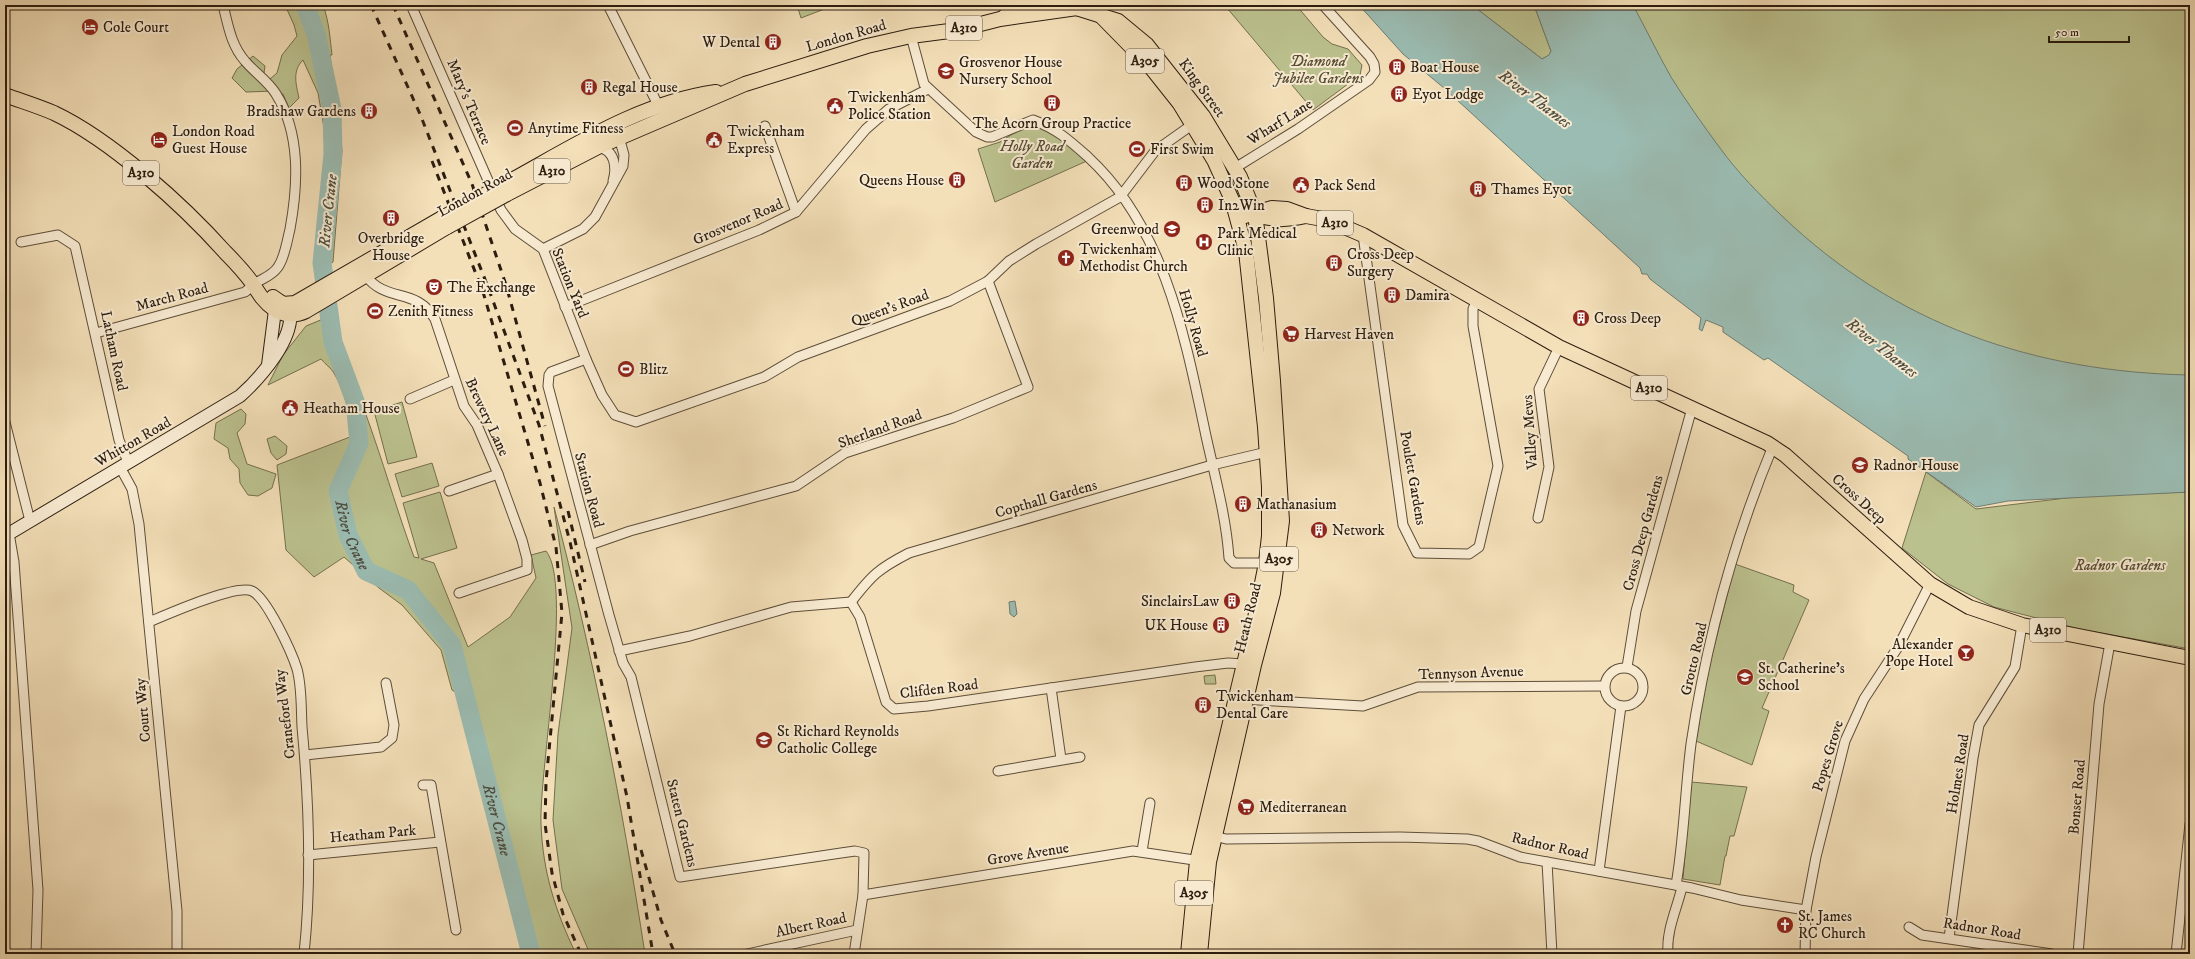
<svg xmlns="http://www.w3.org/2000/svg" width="2195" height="959" font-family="'IM FELL DW Pica',serif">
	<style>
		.green { fill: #bbc18e; stroke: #746f4e }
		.water { fill: #9bbcb2; stroke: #6f7c71 }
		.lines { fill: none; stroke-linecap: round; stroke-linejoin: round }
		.river { stroke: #9bbcb2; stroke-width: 19 }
		.street-casing { stroke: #5e4e39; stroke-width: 11 }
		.secondary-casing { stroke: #2c1d0f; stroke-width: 14 }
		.primary-casing { stroke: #2c1d0f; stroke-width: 16 }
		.street { stroke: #f7ead1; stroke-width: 9 }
		.secondary { stroke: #f7ead1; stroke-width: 12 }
		.primary { stroke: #f3dfb8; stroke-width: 14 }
		.rail { stroke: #2c1d0f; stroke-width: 3; stroke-dasharray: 7 7; stroke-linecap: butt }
		.primary-bridge-casing { stroke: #2c1d0f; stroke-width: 16; stroke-linecap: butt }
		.primary-bridge { stroke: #f3dfb8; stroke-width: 14 }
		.labels { text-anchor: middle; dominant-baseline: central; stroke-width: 4; stroke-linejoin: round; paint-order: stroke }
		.shield { fill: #f7ead1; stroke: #695a49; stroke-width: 1 }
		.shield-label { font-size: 14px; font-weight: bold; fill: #2c1d0f }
		.poi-label { font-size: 15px; fill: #2c1d0f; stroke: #f7ead1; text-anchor: start }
		.street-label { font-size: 15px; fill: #2c1d0f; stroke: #f7ead1 }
		.park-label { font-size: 15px; font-style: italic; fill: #574e35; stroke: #f7ead1 }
		.water-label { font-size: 16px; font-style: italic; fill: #4d4d40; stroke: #f7ead1 }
	</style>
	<rect width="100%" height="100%" fill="#f3dfb8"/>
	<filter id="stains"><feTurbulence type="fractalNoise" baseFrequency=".005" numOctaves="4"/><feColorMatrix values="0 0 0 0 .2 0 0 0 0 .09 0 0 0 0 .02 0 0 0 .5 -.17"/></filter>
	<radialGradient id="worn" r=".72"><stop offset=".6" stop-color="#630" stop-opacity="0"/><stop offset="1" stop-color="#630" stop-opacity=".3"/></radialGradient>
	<g class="green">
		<path d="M 285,5 L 323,5 C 329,21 330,38 332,55 L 330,55 L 342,150 L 333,262 L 318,270 L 317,246 L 327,145 L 318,93 L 303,60 C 292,71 296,84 299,98 L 289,108 L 283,94 L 276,91 L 246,92 L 232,78 L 237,69 L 253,56 L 265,66 L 264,73 L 270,79 L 277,73 L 282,55 L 297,36 L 294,25 Z"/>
		<polygon points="797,5 835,5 801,18"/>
		<polygon points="1230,5 1296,5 1323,37 1332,44 1348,49 1362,65 1360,75 1313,110 1227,8"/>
		<polygon points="1472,5 1534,5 1551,51 1550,55 1542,59"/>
		<polygon points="1628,5 2190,5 2190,382 2050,366 1927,326 1839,271 1761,208 1691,119"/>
		<path d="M 1033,125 C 1055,128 1073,147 1089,160 L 995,202 L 978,149 L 1000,142 L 1025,126 Z"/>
		<path d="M 323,319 C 365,392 385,478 414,557 L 419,558 L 403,503 L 440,492 L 457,548 L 421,559 L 434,563 L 468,647 L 510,617 L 536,578 L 531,555 L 546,551 C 573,583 539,772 541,824 C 543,873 555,910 576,954 L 536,954 L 469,701 L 452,690 L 441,650 L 402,605 L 379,588 L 344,557 L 314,577 L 286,550 L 277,465 L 350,437 C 352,417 344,390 334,373 C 331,368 325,364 321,359 L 268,385 L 283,355 L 306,326 Z"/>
		<polygon points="402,402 417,457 388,464 374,411"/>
		<polygon points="241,409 246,414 245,424 237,433 247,464 276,474 272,488 258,496 248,495 240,483 239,469 230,459 228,448 214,439 216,423"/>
		<polygon points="275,436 287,446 286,454 277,460 271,453 267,439"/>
		<polygon points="432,463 439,486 402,497 395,474"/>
		<polygon points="1926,472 1976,509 2091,495 2190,492 2190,649 2079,629 1994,607 1948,584 1902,548"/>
		<path d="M 554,507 C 593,654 622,804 645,954 L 590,954 L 562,889 L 553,820 L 558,734 L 572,628 Z"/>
		<polygon points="1735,564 1794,585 1793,592 1809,600 1762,708 1769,711 1752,765 1696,741 1708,671"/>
		<polygon points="1215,675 1216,684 1205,684 1204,676"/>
		<polygon points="1691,782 1747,787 1734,836 1730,836 1726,856 1725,856 1720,885 1683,879"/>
	</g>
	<g class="water">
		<polygon points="301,5 308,5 319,38 314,39"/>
		<path d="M 1359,5 L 1472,5 L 1542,59 L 1549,55 L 1551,51 L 1534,5 L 1633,5 C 1646,29 1658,54 1671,77 C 1686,101 1703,125 1720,148 C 1738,173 1760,195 1782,216 C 1896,325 2034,372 2190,375 L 2190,492 L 2008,501 L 1976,507 L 1908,459 L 1908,456 L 1768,358 L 1764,360 L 1723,332 L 1723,327 L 1706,320 L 1702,331 L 1699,329 L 1701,318 L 1650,279 L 1647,274 L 1642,274 L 1640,268 L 1444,88 L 1403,54 Z"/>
		<polygon points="1015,601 1017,614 1014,617 1010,614 1009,602"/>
	</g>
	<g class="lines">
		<path class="river" id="s1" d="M 305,5 L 316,34 L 332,109 L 333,154 L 322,263 L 333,342 L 355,401 L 359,443 L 338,491 L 348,535 L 366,571 L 408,590 L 452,645 L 531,954"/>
		<g class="street-casing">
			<g id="street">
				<polyline points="411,5 501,210 515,229 543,249 586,359 602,395 615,415 636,422 764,377 798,357 950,301 988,281 1009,261 1036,244 1120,197 1155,151 1196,122"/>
				<polyline points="608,5 658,105"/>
				<polyline points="1099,14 1103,5"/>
				<path d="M 911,36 L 924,84 L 976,132 L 987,137 L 992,137 L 1033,120 C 1057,129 1069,140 1088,157 C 1165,228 1185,337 1206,436 C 1215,477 1226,516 1229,558 L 1234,563 L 1271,563"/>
				<polyline points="765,126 796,212"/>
				<path d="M 598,147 C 615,150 617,167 613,181"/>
				<polyline points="1235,168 1298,129 1369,80 1375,72 1374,64 1370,57 1323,5"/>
				<polyline points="1363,235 1403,525 1417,553 1469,554 1479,547 1498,466 1473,326 1473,309 1477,299"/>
				<polyline points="21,242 58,235 75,246 119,440 128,462"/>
				<polyline points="543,249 583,229 595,217 623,166 624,155 619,137"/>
				<path d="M 365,275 C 387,304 415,286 435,319 L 464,406 L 477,425 L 498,474 L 522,540 L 527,559 L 527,570 L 459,593"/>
				<polyline points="565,307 759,230 796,212 866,129 889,109 928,89"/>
				<path d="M 96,333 L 245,292 C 248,290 251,286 254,284 C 263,278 272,276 278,267 C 285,257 287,241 290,229 C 298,185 301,134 276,94 C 268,81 254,72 245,61 C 231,45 228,25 223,5"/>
				<polyline points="586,359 551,372 549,375 548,386 609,615 623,663 631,677 680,877 841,853 855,851 864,853 863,895 854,954"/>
				<polyline points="410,399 454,380"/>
				<polyline points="5,422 30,521"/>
				<polyline points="120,467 132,489 139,524 177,911 177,954"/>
				<polyline points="449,491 498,474"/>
				<polyline points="1538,518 1549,467 1539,389 1559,347"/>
				<polyline points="9,533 14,562 38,890 36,954"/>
				<polyline points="590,545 630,531 796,486 845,453 953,418 1028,387 988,281"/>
				<path d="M 851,602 C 872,575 878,569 909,553 L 1212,465 L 1271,451"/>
				<path d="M 149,622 C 168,614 236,584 252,591 C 267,598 292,653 297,669 C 302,687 301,709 302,727 C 309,802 312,879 304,954"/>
				<polyline points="619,651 690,636 791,607 851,602 860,617 886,702 894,709 928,706 1195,667 1228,663 1243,664"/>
				<polyline points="1627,667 1636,611 1692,408"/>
				<circle cx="1624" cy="687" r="19"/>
				<polyline points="1051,688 1061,759"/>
				<polyline points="1241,699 1363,706 1418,687 1604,686"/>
				<polyline points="305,755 381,747 392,738 394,725 386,683"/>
				<polyline points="998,771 1080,757"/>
				<polyline points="423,785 431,785 456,930"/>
				<polyline points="1210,835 1226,839 1400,837 1467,839 1478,841 1520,857 1692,888 1741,900 1806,910"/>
				<polyline points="1142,851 1150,803"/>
				<polyline points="308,855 440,842"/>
				<polyline points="1547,862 1552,954"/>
				<polyline points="1599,871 1621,706"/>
				<path d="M 1676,885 C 1684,839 1685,791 1691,744 C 1706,643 1734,540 1773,446"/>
				<polyline points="863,895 1133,851 1201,861"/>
				<polyline points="1909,927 1922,935 2052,954"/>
				<polyline points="1949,938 1973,758 1979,725 2015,667 2022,625"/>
				<polyline points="747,954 857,930"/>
				<path d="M 1668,954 C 1666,930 1677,909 1682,887"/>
				<polyline points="1805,954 1806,910 1816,857 1845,741 1864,699 1898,647 1930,584"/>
				<polyline points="2078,954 2099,704 2110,643"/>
				<polyline points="2176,954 2190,824"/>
			</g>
		</g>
		<g class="secondary-casing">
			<g id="secondary">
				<polyline points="268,365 275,310 280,303"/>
				<path d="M 5,536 L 240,396 C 260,378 298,336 289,306"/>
			</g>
		</g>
		<g class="primary-casing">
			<g id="primary">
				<polyline points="1067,5 1118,21 1147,45 1203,116 1240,177 1255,214 1266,298 1273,381 1282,521 1273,593 1254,665 1209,862 1200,954"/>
				<polyline points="1005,16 1024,5"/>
				<polyline points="1101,16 1149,65 1180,104 1214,160 1232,200 1246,251 1265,427 1269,487 1269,536 1266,563 1255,618 1197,861 1188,954"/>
				<path d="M 5,95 C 21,101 38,106 54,113 C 111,140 183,205 225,252 C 235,262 245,273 253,284 C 259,294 264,302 274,309 C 283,316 296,316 306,311 L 447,227"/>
				<path d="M 503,185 C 571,148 638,103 716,92"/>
				<polyline points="507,194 598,147 745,84 867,46 911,36 957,30 1000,19 1077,8"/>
				<path d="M 1255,214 C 1273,221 1287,220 1306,216"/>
				<polyline points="1238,218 1272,208 1287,209 1306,216 1328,220 1363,235 1559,347 1767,443 1785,455 1930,584 1969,607 2022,625 2190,658"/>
				<polyline points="273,297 283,304 295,303 442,218"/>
			</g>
		</g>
		<use href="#street" class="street"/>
		<use href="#secondary" class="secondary"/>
		<use href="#primary" class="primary"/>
		<g class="rail">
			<polyline points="371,5 420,114 486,282 539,425 570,542 627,797 653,954"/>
			<polyline points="393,5 472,184 506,285 545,426"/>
			<polyline points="432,161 483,292 540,483 556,547 562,613 546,782 545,824 552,873 563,914 581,954"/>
			<polyline points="568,511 585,582"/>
			<polyline points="641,850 661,920 675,954"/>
		</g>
		<g class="primary-bridge-casing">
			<g id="primary-bridge">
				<polyline points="442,218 503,185"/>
				<polyline points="447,227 507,194"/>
			</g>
		</g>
		<use href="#primary-bridge" class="primary-bridge"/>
	</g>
	<defs>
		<g id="hotel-disc" transform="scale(0.9)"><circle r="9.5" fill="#8f2418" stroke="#f7ead1"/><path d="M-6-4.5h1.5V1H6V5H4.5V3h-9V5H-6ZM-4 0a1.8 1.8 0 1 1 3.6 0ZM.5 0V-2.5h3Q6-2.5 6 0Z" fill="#fff"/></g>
		<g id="building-disc" transform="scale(0.9)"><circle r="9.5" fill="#8f2418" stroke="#f7ead1"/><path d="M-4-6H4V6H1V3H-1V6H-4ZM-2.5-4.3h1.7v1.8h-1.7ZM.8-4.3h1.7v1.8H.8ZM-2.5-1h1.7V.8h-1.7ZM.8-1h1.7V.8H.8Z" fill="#fff"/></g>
		<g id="school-disc" transform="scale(0.9)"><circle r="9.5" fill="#8f2418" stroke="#f7ead1"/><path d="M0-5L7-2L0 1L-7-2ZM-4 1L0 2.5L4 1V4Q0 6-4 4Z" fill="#fff"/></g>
		<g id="civic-disc" transform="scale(0.9)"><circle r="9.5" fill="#8f2418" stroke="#f7ead1"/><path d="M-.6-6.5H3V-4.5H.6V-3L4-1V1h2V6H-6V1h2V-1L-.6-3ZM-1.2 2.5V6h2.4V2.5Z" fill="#fff"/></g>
		<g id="stadium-disc" transform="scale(0.9)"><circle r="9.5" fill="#8f2418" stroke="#f7ead1"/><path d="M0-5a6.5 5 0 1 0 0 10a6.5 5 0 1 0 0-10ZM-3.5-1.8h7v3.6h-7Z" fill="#fff"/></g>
		<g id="hospital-disc" transform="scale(0.9)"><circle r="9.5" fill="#8f2418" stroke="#f7ead1"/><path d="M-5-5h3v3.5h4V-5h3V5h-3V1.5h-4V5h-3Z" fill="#fff"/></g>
		<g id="church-disc" transform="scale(0.9)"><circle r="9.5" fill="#8f2418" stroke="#f7ead1"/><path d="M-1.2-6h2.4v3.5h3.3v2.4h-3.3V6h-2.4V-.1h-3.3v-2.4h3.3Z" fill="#fff"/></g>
		<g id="theatre-disc" transform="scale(0.9)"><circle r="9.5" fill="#8f2418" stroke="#f7ead1"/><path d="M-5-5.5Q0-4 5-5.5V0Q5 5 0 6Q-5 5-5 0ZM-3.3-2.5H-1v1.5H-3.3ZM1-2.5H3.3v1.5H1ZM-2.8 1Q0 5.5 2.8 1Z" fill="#fff"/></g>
		<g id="supermarket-disc" transform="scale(0.9)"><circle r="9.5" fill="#8f2418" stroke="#f7ead1"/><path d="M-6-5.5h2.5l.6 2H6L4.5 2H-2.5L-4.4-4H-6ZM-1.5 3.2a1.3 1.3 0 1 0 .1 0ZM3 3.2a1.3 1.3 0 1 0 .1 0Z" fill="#fff"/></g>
		<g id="bar-disc" transform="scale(0.9)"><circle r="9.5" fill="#8f2418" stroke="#f7ead1"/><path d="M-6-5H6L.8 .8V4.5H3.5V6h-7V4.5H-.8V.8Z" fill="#fff"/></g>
	</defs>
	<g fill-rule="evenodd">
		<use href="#hotel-disc" x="90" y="27"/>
		<use href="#building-disc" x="773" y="42"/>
		<use href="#building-disc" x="1397" y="67"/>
		<use href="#school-disc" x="946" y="71"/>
		<use href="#building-disc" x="589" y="87"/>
		<use href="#building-disc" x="1399" y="94"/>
		<use href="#building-disc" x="1052" y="103"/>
		<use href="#civic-disc" x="835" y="106"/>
		<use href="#building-disc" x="369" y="111"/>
		<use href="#stadium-disc" x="515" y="128"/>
		<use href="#hotel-disc" x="159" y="140"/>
		<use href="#civic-disc" x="714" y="140"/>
		<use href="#stadium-disc" x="1137" y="149"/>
		<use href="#building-disc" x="957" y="180"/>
		<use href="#building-disc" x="1184" y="183"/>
		<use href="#civic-disc" x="1301" y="185"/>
		<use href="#building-disc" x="1478" y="189"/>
		<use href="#building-disc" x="1205" y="205"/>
		<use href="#building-disc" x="391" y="218"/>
		<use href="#school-disc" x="1172" y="229"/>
		<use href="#hospital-disc" x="1204" y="242"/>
		<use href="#church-disc" x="1066" y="258"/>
		<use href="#building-disc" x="1334" y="263"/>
		<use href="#theatre-disc" x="434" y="287"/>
		<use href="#building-disc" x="1392" y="295"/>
		<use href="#stadium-disc" x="375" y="311"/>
		<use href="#building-disc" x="1581" y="318"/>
		<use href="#supermarket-disc" x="1291" y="334"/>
		<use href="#stadium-disc" x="626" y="369"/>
		<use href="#civic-disc" x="290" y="408"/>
		<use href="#school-disc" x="1860" y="465"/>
		<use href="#building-disc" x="1243" y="504"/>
		<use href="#building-disc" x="1319" y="530"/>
		<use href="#building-disc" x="1232" y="601"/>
		<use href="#building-disc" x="1221" y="625"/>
		<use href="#bar-disc" x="1966" y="653"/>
		<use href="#school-disc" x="1745" y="677"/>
		<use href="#building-disc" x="1203" y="705"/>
		<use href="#school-disc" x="764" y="740"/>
		<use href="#supermarket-disc" x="1246" y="807"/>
		<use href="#church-disc" x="1785" y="925"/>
	</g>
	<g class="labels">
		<g class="shield">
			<rect x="946" y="16" width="36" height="24" rx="3"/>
			<rect x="1126" y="49" width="38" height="24" rx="3"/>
			<rect x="534" y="159" width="36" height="24" rx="3"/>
			<rect x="123" y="161" width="36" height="24" rx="3"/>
			<rect x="1317" y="211" width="36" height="24" rx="3"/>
			<rect x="1631" y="376" width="36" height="24" rx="3"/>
			<rect x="1260" y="547" width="38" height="24" rx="3"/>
			<rect x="2030" y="618" width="36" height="24" rx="3"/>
			<rect x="1175" y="881" width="38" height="24" rx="3"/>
		</g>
		<g class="shield-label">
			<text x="964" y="28">A310</text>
			<text x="1145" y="61">A305</text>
			<text x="552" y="171">A310</text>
			<text x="141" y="173">A310</text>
			<text x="1335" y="223">A310</text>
			<text x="1649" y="388">A310</text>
			<text x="1279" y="559">A305</text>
			<text x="2048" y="630">A310</text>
			<text x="1194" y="893">A305</text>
		</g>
		<g class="poi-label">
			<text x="103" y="27">Cole Court</text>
			<text x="760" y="42" text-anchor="end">W Dental</text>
			<text x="959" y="62">Grosvenor House<tspan x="959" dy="17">Nursery School</tspan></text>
			<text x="1410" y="67">Boat House</text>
			<text x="602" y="87">Regal House</text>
			<text x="1412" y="94">Eyot Lodge</text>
			<text x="848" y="97">Twickenham<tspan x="848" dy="17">Police Station</tspan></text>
			<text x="356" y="111" text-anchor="end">Bradshaw Gardens</text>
			<text x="1052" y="123" text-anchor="middle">The Acorn Group Practice</text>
			<text x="528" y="128">Anytime Fitness</text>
			<text x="172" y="131">London Road<tspan x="172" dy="17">Guest House</tspan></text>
			<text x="727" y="131">Twickenham<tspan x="727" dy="17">Express</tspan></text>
			<text x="1150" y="149">First Swim</text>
			<text x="944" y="180" text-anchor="end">Queens House</text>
			<text x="1197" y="183">Wood Stone</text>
			<text x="1314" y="185">Pack Send</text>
			<text x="1491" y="189">Thames Eyot</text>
			<text x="1218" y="205">In2Win</text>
			<text x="1159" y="229" text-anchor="end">Greenwood</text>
			<text x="1217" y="233">Park Medical<tspan x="1217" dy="17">Clinic</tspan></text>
			<text x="391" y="238" text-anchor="middle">Overbridge<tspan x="391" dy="17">House</tspan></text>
			<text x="1079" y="249">Twickenham<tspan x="1079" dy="17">Methodist Church</tspan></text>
			<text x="1347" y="254">Cross Deep<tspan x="1347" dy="17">Surgery</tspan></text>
			<text x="447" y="287">The Exchange</text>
			<text x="1405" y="295">Damira</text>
			<text x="388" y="311">Zenith Fitness</text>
			<text x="1594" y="318">Cross Deep</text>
			<text x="1304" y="334">Harvest Haven</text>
			<text x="639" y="369">Blitz</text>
			<text x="303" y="408">Heatham House</text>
			<text x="1873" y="465">Radnor House</text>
			<text x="1256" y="504">Mathanasium</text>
			<text x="1332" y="530">Network</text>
			<text x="1219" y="601" text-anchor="end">SinclairsLaw</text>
			<text x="1208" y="625" text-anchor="end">UK House</text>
			<text x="1953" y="644" text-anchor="end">Alexander<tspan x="1953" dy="17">Pope Hotel</tspan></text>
			<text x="1758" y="668">St. Catherine's<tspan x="1758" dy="17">School</tspan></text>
			<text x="1216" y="696">Twickenham<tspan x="1216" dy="17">Dental Care</tspan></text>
			<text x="777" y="731">St Richard Reynolds<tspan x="777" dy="17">Catholic College</tspan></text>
			<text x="1259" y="807">Mediterranean</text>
			<text x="1798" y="916">St. James<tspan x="1798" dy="17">RC Church</tspan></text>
		</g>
		<g class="street-label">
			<text transform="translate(846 36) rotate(-16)">London Road</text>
			<text transform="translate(1202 88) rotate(54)">King Street</text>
			<text transform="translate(469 102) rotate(67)">Mary's Terrace</text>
			<text transform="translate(1280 122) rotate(-32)">Wharf Lane</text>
			<text transform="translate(475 193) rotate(-29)">London Road</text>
			<text transform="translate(738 222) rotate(-23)">Grosvenor Road</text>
			<text transform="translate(570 283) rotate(68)">Station Yard</text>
			<text transform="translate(172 297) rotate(-15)">March Road</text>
			<text transform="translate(890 308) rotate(-20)">Queen's Road</text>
			<text transform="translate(1193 323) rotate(74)">Holly Road</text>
			<text transform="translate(114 351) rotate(78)">Latham Road</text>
			<text transform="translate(487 417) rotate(65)">Brewery Lane</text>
			<text transform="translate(880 429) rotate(-20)">Sherland Road</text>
			<text transform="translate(1530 432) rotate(-94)">Valley Mews</text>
			<text transform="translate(133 442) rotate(-30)">Whitton Road</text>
			<text transform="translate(1413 478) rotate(80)">Poulett Gardens</text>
			<text transform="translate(589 490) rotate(75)">Station Road</text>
			<text transform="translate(1046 499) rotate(-16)">Copthall Gardens</text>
			<text transform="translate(1859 499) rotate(42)">Cross Deep</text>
			<text transform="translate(1643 533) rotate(-75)">Cross Deep Gardens</text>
			<text transform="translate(1248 618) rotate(-76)">Heath Road</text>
			<text transform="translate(1694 659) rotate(-77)">Grotto Road</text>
			<text transform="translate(1471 673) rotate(-2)">Tennyson Avenue</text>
			<text transform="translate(939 689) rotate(-7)">Clifden Road</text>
			<text transform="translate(143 710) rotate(-95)">Court Way</text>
			<text transform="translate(285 714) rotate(-97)">Craneford Way</text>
			<text transform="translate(1828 756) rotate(-73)">Popes Grove</text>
			<text transform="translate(1958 774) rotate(-81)">Holmes Road</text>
			<text transform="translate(2077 797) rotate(-85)">Bonser Road</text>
			<text transform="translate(682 823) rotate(76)">Staten Gardens</text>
			<text transform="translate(373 834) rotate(-5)">Heatham Park</text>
			<text transform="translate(1550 846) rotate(13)">Radnor Road</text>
			<text transform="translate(1028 854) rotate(-9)">Grove Avenue</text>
			<text transform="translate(811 925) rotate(-12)">Albert Road</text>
			<text transform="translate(1982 929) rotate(9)">Radnor Road</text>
		</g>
		<g class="park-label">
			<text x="1318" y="61">Diamond<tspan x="1318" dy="17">Jubilee Gardens</tspan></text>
			<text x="1032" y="146">Holly Road<tspan x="1032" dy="17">Garden</tspan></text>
			<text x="2120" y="565">Radnor Gardens</text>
		</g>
		<g class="water-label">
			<text transform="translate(1535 99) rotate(37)">River Thames</text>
			<text transform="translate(328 211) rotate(-84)">River Crane</text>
			<text transform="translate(1882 348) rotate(38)">River Thames</text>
			<text stroke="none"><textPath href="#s1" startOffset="546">River Crane</textPath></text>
			<text stroke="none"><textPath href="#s1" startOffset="882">River Crane</textPath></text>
		</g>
	</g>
	<rect width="2195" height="959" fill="none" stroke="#f3dfb8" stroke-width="20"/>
	<rect x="6" y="6" width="2183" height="947" fill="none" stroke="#2c1d0f" stroke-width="2"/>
	<rect x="10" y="10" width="2175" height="939" fill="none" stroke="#2c1d0f"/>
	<path d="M2049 36v6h80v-6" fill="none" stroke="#2c1d0f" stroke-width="2"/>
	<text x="2055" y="36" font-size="12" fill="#2c1d0f" stroke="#f7ead1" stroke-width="3" paint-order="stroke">50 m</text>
	<rect width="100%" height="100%" filter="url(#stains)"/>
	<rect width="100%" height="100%" fill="url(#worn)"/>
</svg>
